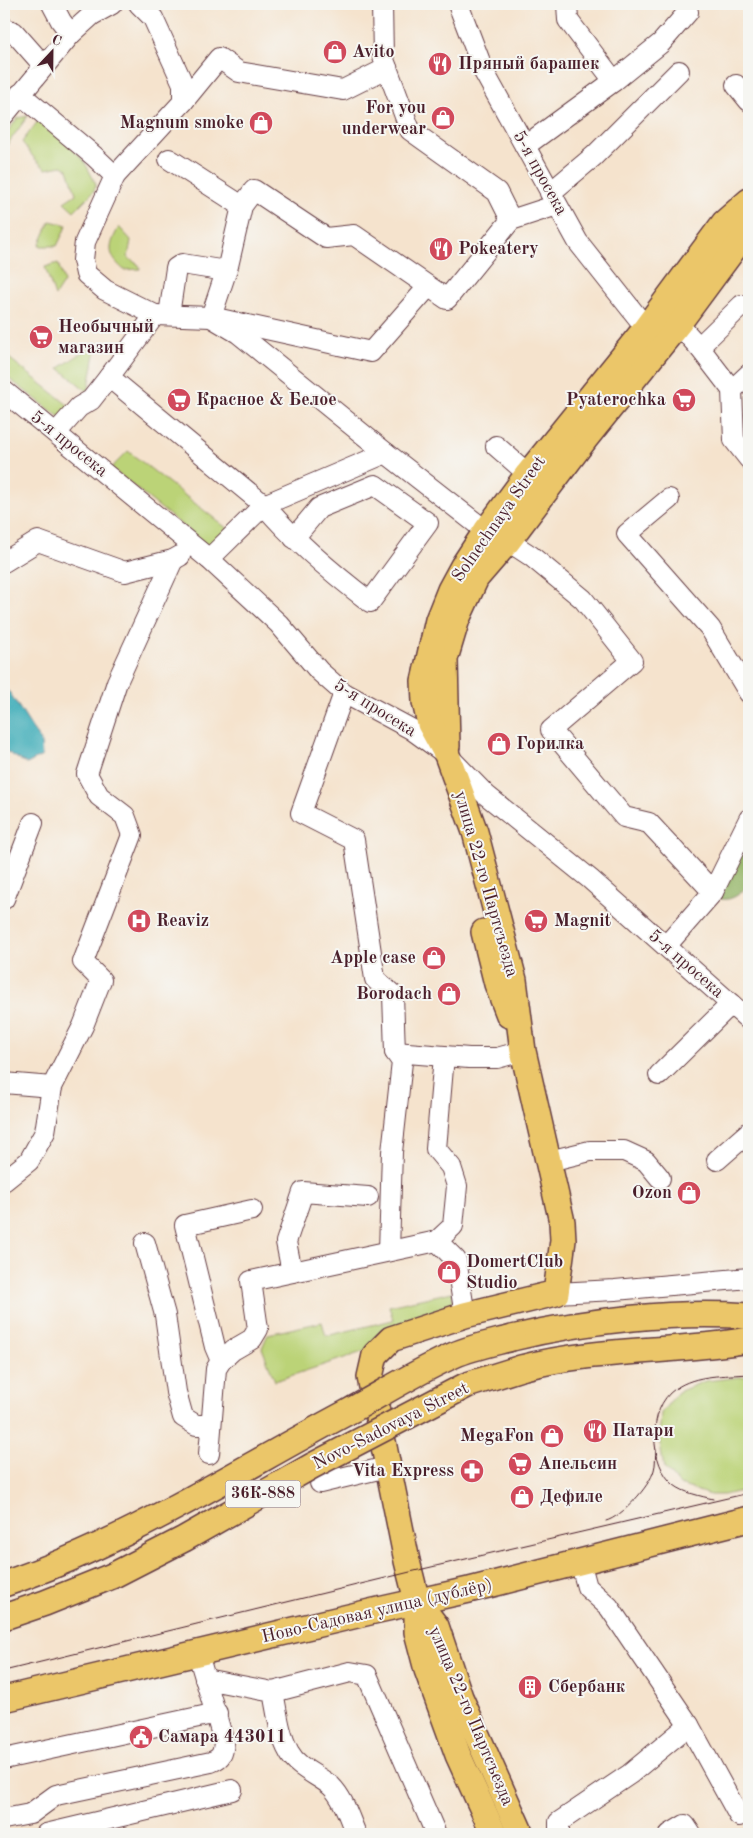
<svg xmlns="http://www.w3.org/2000/svg" width="753" height="1838" font-family="'Old Standard TT',serif">
	<style>
		.green { fill: #bbd377; stroke: #827951 }
		.forest { fill: #94b568; stroke: #6f6a4a }
		.water { fill: #3babb7; stroke: #426571 }
		.lines { fill: none; stroke-linecap: round; stroke-linejoin: round }
		.minor-casing { stroke: #643c43; stroke-width: 22 }
		.major-casing { stroke: #643c43; stroke-width: 28 }
		.minor { stroke: #fff; stroke-width: 20 }
		.major { stroke: #ebc669; stroke-width: 25 }
		.tram { stroke: #4a1f2b; stroke-width: 1 }
		.major-bridge-casing { stroke: #643c43; stroke-width: 28; stroke-linecap: butt }
		.major-bridge { stroke: #ebc669; stroke-width: 25 }
		.labels { text-anchor: middle; dominant-baseline: central; stroke-width: 4; stroke-linejoin: round; paint-order: stroke }
		.shield { fill: #f6f6f2; stroke: #7e6067; stroke-width: 1 }
		.shield-label { font-size: 16px; font-weight: bold; fill: #4a1f2b }
		.poi-label { font-size: 18px; font-weight: bold; fill: #4a1f2b; stroke: #f6f6f2; text-anchor: start }
		.street-label { font-size: 18px; fill: #4a1f2b; stroke: #f6f6f2 }
	</style>
	<rect width="100%" height="100%" fill="#f6f6f2"/>
	<filter id="ink" filterUnits="userSpaceOnUse"><feTurbulence type="fractalNoise" baseFrequency=".02" numOctaves="2"/><feDisplacementMap in="SourceGraphic" scale="10" xChannelSelector="R" yChannelSelector="G"/><feConvolveMatrix kernelMatrix="1 2 1 2 8 2 1 2 1" color-interpolation-filters="sRGB"/></filter>
	<filter id="wash" filterUnits="userSpaceOnUse"><feTurbulence type="fractalNoise" baseFrequency=".0096" numOctaves="4" result="noise"/><feDisplacementMap in="SourceGraphic" scale="20" xChannelSelector="R" yChannelSelector="G"/><feGaussianBlur stdDeviation="1.12" result="paint"/><feColorMatrix in="noise" values="0 0 0 0 0 0 0 0 0 0 0 0 0 0 0 0 0 1.4 0 .05"/><feComposite in="paint" operator="in"/></filter>
	<g filter="url(#wash)">
		<rect width="100%" height="100%" fill="#f5e3cd"/>
		<g class="green">
			<polygon points="28,116 4,149 4,136 18,118"/>
			<polygon points="38,121 71,147 84,161 96,184 94,191 74,211 64,202 76,194 68,169 62,166 46,169 34,158 22,142"/>
			<polygon points="50,221 67,225 57,246 39,246"/>
			<path d="M 119,227 L 131,240 L 128,258 L 139,265 L 140,269 L 124,270 C 107,255 108,247 119,227 Z"/>
			<polygon points="58,263 64,282 55,296 45,267"/>
			<polygon points="97,343 88,392 59,368"/>
			<polygon points="4,354 73,409 65,421 4,375"/>
			<polygon points="128,451 233,533 210,548 111,468"/>
			<polygon points="452,1292 456,1321 275,1381 262,1348 268,1334 322,1322 326,1336 393,1320 389,1306"/>
			<polygon points="749,1376 749,1489 724,1495 710,1495 680,1485 664,1468 659,1439 661,1413 678,1392 705,1381"/>
		</g>
		<path class="forest" d="M 749,818 L 749,886 C 740,893 733,901 721,899 L 719,885 Z"/>
		<polygon class="water" points="4,687 10,693 41,742 42,756 27,764 4,750"/>
	</g>
	<g filter="url(#ink)">
		<g class="lines">
			<g class="minor-casing">
				<g id="minor">
					<polyline points="52,4 61,21 71,34"/>
					<polyline points="139,4 153,18 183,84 183,102 115,176 85,242 83,260 86,274 105,290 155,315 109,377 264,505 209,559"/>
					<polyline points="382,4 383,57 410,130 497,192 511,220"/>
					<polyline points="458,4 484,72 578,242 646,328"/>
					<polyline points="4,28 14,32 44,66"/>
					<polyline points="614,81 661,43 688,12 685,4"/>
					<polyline points="736,85 749,101"/>
					<polyline points="20,94 94,156 115,176"/>
					<polyline points="183,102 219,58 239,72 343,90 387,68"/>
					<polyline points="4,115 71,34 92,15 112,4"/>
					<polyline points="525,146 614,81 568,20 567,4"/>
					<polyline points="169,159 242,206"/>
					<polyline points="550,193 594,156 679,71"/>
					<polyline points="428,287 371,352 211,317 228,266 242,206 254,190 326,238 354,235 447,299 511,220 557,205"/>
					<path d="M 155,315 L 211,317 L 238,333 L 386,453 L 264,505 C 295,542 332,573 370,602 L 428,523 L 375,485 L 319,508 L 294,538"/>
					<polyline points="169,315 176,268 182,264 226,271"/>
					<polyline points="678,324 699,347 732,390 734,440 749,459"/>
					<polyline points="699,347 742,305"/>
					<polyline points="732,390 749,374"/>
					<polyline points="4,391 209,559 279,624 319,671 344,693 411,729 447,755 486,795 590,879 749,1020"/>
					<polyline points="56,433 79,407 91,400 109,377"/>
					<polyline points="496,446 528,474"/>
					<polyline points="386,453 486,531"/>
					<polyline points="669,499 627,534 710,628 749,693"/>
					<polyline points="508,541 531,556 583,599 632,661 551,730 624,817 649,823 713,892"/>
					<polyline points="4,562 38,541 125,572 173,560 180,556"/>
					<polyline points="344,693 301,813 354,840 375,979 393,995 395,1052"/>
					<polyline points="4,899 33,823"/>
					<polyline points="666,946 713,892 749,819"/>
					<polyline points="659,1075 731,1004"/>
					<polyline points="4,1083 52,1087 83,1026 101,980 83,962 132,835 125,816 99,796 87,774 117,682 173,560"/>
					<polyline points="717,1160 749,1132"/>
					<polyline points="549,1161 590,1151 624,1151 646,1161 660,1178"/>
					<polyline points="4,1181 29,1161 45,1132 52,1087"/>
					<polyline points="437,1241 456,1260 465,1315"/>
					<polyline points="145,1243 165,1315 176,1392 183,1417 196,1425 211,1425"/>
					<polyline points="389,1251 392,1152 402,1062 395,1052 469,1058 497,1058 523,1051"/>
					<polyline points="292,1272 286,1242 303,1192 368,1197"/>
					<polyline points="556,1293 615,1290 749,1278"/>
					<polyline points="221,1361 215,1347 185,1225 252,1210"/>
					<polyline points="209,1454 216,1369 221,1361 233,1350 252,1339 258,1329 251,1281 437,1241 453,1226 457,1186 451,1167 436,1149 444,1056"/>
					<polyline points="320,1483 387,1467"/>
					<polyline points="580,1561 587,1587 609,1607 689,1725 739,1816 749,1811"/>
					<path d="M 205,1679 L 273,1692 C 277,1711 279,1734 289,1752 C 297,1768 318,1775 331,1786 C 344,1799 349,1818 356,1834"/>
					<polyline points="273,1692 350,1672 367,1675 436,1834"/>
					<polyline points="4,1759 217,1713"/>
					<path d="M 4,1819 L 30,1814 L 56,1795 L 211,1762 C 222,1758 223,1753 224,1742 L 198,1654"/>
					<polyline points="46,1834 232,1790"/>
					<polyline points="559,1834 559,1822 630,1774 689,1725"/>
					<polyline points="670,1834 685,1825 691,1834"/>
				</g>
			</g>
			<g class="major-casing">
				<g id="major">
					<polyline points="447,746 445,659 457,619 476,578 508,541 585,439 678,324 749,228"/>
					<polyline points="484,932 497,984 509,1015"/>
					<path d="M 512,1338 C 586,1320 674,1311 749,1316"/>
					<path d="M 521,1368 C 595,1348 674,1353 749,1340"/>
					<polyline points="417,1601 436,1626 460,1697 521,1834"/>
					<polyline points="4,1699 374,1611 469,1590 749,1519"/>
					<polyline points="494,1834 458,1755 427,1670 417,1632 417,1601 407,1561 370,1377 375,1355 391,1339 465,1315 556,1293 563,1240 562,1222 523,1051 514,980 475,832 447,755 430,724 425,702 424,681 438,620 450,590 463,566 486,531 528,474 646,328 724,223 749,201"/>
				</g>
			</g>
			<use href="#minor" class="minor"/>
			<use href="#major" class="major"/>
			<g class="tram">
				<path d="M 713,1499 C 701,1496 684,1493 674,1485 C 649,1465 647,1408 675,1389 C 696,1374 725,1376 749,1374"/>
				<path d="M 606,1521 C 622,1517 650,1486 654,1470 C 656,1464 655,1456 656,1450"/>
				<polyline points="4,1671 410,1572 749,1493"/>
			</g>
			<g class="major-bridge-casing">
				<g id="major-bridge">
					<path d="M 4,1584 C 126,1543 235,1472 348,1412 C 383,1393 418,1371 454,1355 C 472,1347 493,1343 512,1338"/>
					<polyline points="4,1617 45,1603 112,1576 184,1539 312,1466 467,1385 521,1368"/>
				</g>
			</g>
			<use href="#major-bridge" class="major-bridge"/>
		</g>
	</g>
	<defs>
		<g id="shop-disc" transform="scale(1.25)"><circle r="9.5" fill="#d1495b" stroke="#f6f6f2"/><path d="M-5-2.5h2.3a2.7 3.5 0 0 1 5.4 0H5L5.5 6h-11ZM-1.5-2.5h3a1.5 2.3 0 0 0-3 0Z" fill="#fff"/></g>
		<g id="restaurant-disc" transform="scale(1.25)"><circle r="9.5" fill="#d1495b" stroke="#f6f6f2"/><path d="M-5-6h1v4h1v-4h1v4h1v-4h1v5L-1.5 .5V6h-2V.5L-5-1ZM5-6V6H3V1.5H1.5Q1.5-4 5-6Z" fill="#fff"/></g>
		<g id="supermarket-disc" transform="scale(1.25)"><circle r="9.5" fill="#d1495b" stroke="#f6f6f2"/><path d="M-6-5.5h2.5l.6 2H6L4.5 2H-2.5L-4.4-4H-6ZM-1.5 3.2a1.3 1.3 0 1 0 .1 0ZM3 3.2a1.3 1.3 0 1 0 .1 0Z" fill="#fff"/></g>
		<g id="hospital-disc" transform="scale(1.25)"><circle r="9.5" fill="#d1495b" stroke="#f6f6f2"/><path d="M-5-5h3v3.5h4V-5h3V5h-3V1.5h-4V5h-3Z" fill="#fff"/></g>
		<g id="pharmacy-disc" transform="scale(1.25)"><circle r="9.5" fill="#d1495b" stroke="#f6f6f2"/><path d="M-2-6h4v4h4v4h-4v4h-4v-4h-4v-4h4Z" fill="#fff"/></g>
		<g id="building-disc" transform="scale(1.25)"><circle r="9.5" fill="#d1495b" stroke="#f6f6f2"/><path d="M-4-6H4V6H1V3H-1V6H-4ZM-2.5-4.3h1.7v1.8h-1.7ZM.8-4.3h1.7v1.8H.8ZM-2.5-1h1.7V.8h-1.7ZM.8-1h1.7V.8H.8Z" fill="#fff"/></g>
		<g id="civic-disc" transform="scale(1.25)"><circle r="9.5" fill="#d1495b" stroke="#f6f6f2"/><path d="M-.6-6.5H3V-4.5H.6V-3L4-1V1h2V6H-6V1h2V-1L-.6-3ZM-1.2 2.5V6h2.4V2.5Z" fill="#fff"/></g>
	</defs>
	<g fill-rule="evenodd">
		<use href="#shop-disc" x="335" y="52"/>
		<use href="#restaurant-disc" x="440" y="64"/>
		<use href="#shop-disc" x="443" y="118"/>
		<use href="#shop-disc" x="261" y="123"/>
		<use href="#restaurant-disc" x="441" y="249"/>
		<use href="#supermarket-disc" x="41" y="337"/>
		<use href="#supermarket-disc" x="179" y="400"/>
		<use href="#supermarket-disc" x="684" y="400"/>
		<use href="#shop-disc" x="499" y="744"/>
		<use href="#hospital-disc" x="139" y="921"/>
		<use href="#supermarket-disc" x="536" y="921"/>
		<use href="#shop-disc" x="434" y="958"/>
		<use href="#shop-disc" x="449" y="994"/>
		<use href="#shop-disc" x="689" y="1193"/>
		<use href="#shop-disc" x="449" y="1272"/>
		<use href="#restaurant-disc" x="595" y="1431"/>
		<use href="#shop-disc" x="552" y="1436"/>
		<use href="#supermarket-disc" x="520" y="1464"/>
		<use href="#pharmacy-disc" x="472" y="1471"/>
		<use href="#shop-disc" x="522" y="1497"/>
		<use href="#building-disc" x="530" y="1687"/>
		<use href="#civic-disc" x="141" y="1737"/>
	</g>
	<g class="labels">
		<rect class="shield" x="225.5" y="1480.5" width="75" height="27" rx="4"/>
		<g class="shield-label">
			<text x="263" y="1494">36К-888</text>
		</g>
		<g class="poi-label">
			<text x="352" y="52">Avito</text>
			<text x="458" y="64">Пряный барашек</text>
			<text x="426" y="108" text-anchor="end">For you<tspan x="426" dy="21">underwear</tspan></text>
			<text x="244" y="123" text-anchor="end">Magnum smoke</text>
			<text x="458" y="249">Pokeatery</text>
			<text x="58" y="327">Необычный<tspan x="58" dy="21">магазин</tspan></text>
			<text x="196" y="400">Красное &amp; Белое</text>
			<text x="666" y="400" text-anchor="end">Pyaterochka</text>
			<text x="516" y="744">Горилка</text>
			<text x="156" y="921">Reaviz</text>
			<text x="554" y="921">Magnit</text>
			<text x="416" y="958" text-anchor="end">Apple case</text>
			<text x="432" y="994" text-anchor="end">Borodach</text>
			<text x="672" y="1193" text-anchor="end">Ozon</text>
			<text x="466" y="1262">DomertClub<tspan x="466" dy="21">Studio</tspan></text>
			<text x="612" y="1431">Патари</text>
			<text x="534" y="1436" text-anchor="end">MegaFon</text>
			<text x="538" y="1464">Апельсин</text>
			<text x="454" y="1471" text-anchor="end">Vita Express</text>
			<text x="540" y="1497">Дефиле</text>
			<text x="548" y="1687">Сбербанк</text>
			<text x="158" y="1737">Самара 443011</text>
		</g>
		<g class="street-label">
			<text transform="translate(540 173) rotate(61)">5-я просека</text>
			<text transform="translate(69 444) rotate(39)">5-я просека</text>
			<text transform="translate(499 519) rotate(-55)">Solnechnaya Street</text>
			<text transform="translate(375 708) rotate(32)">5-я просека</text>
			<text transform="translate(486 884) rotate(74)">улица 22-го Партсъезда</text>
			<text transform="translate(686 964) rotate(41)">5-я просека</text>
			<text transform="translate(391 1426) rotate(-27)">Novo-Sadovaya Street</text>
			<text transform="translate(377 1611) rotate(-13)">Ново-Садовая улица (дублёр)</text>
			<text transform="translate(471 1716) rotate(67)">улица 22-го Партсъезда</text>
		</g>
	</g>
	<rect width="753" height="1838" fill="none" stroke="#f6f6f2" stroke-width="20"/>
	<g transform="translate(52 52) rotate(22)" stroke="#f6f6f2" stroke-width="4" paint-order="stroke">
	<path d="M0-4L9 19L0 12L-9 19Z" fill="#4a1f2b"/>
	<text y="-8" font-size="14" font-weight="bold" text-anchor="middle" fill="#4a1f2b">С</text>
	</g>
</svg>
